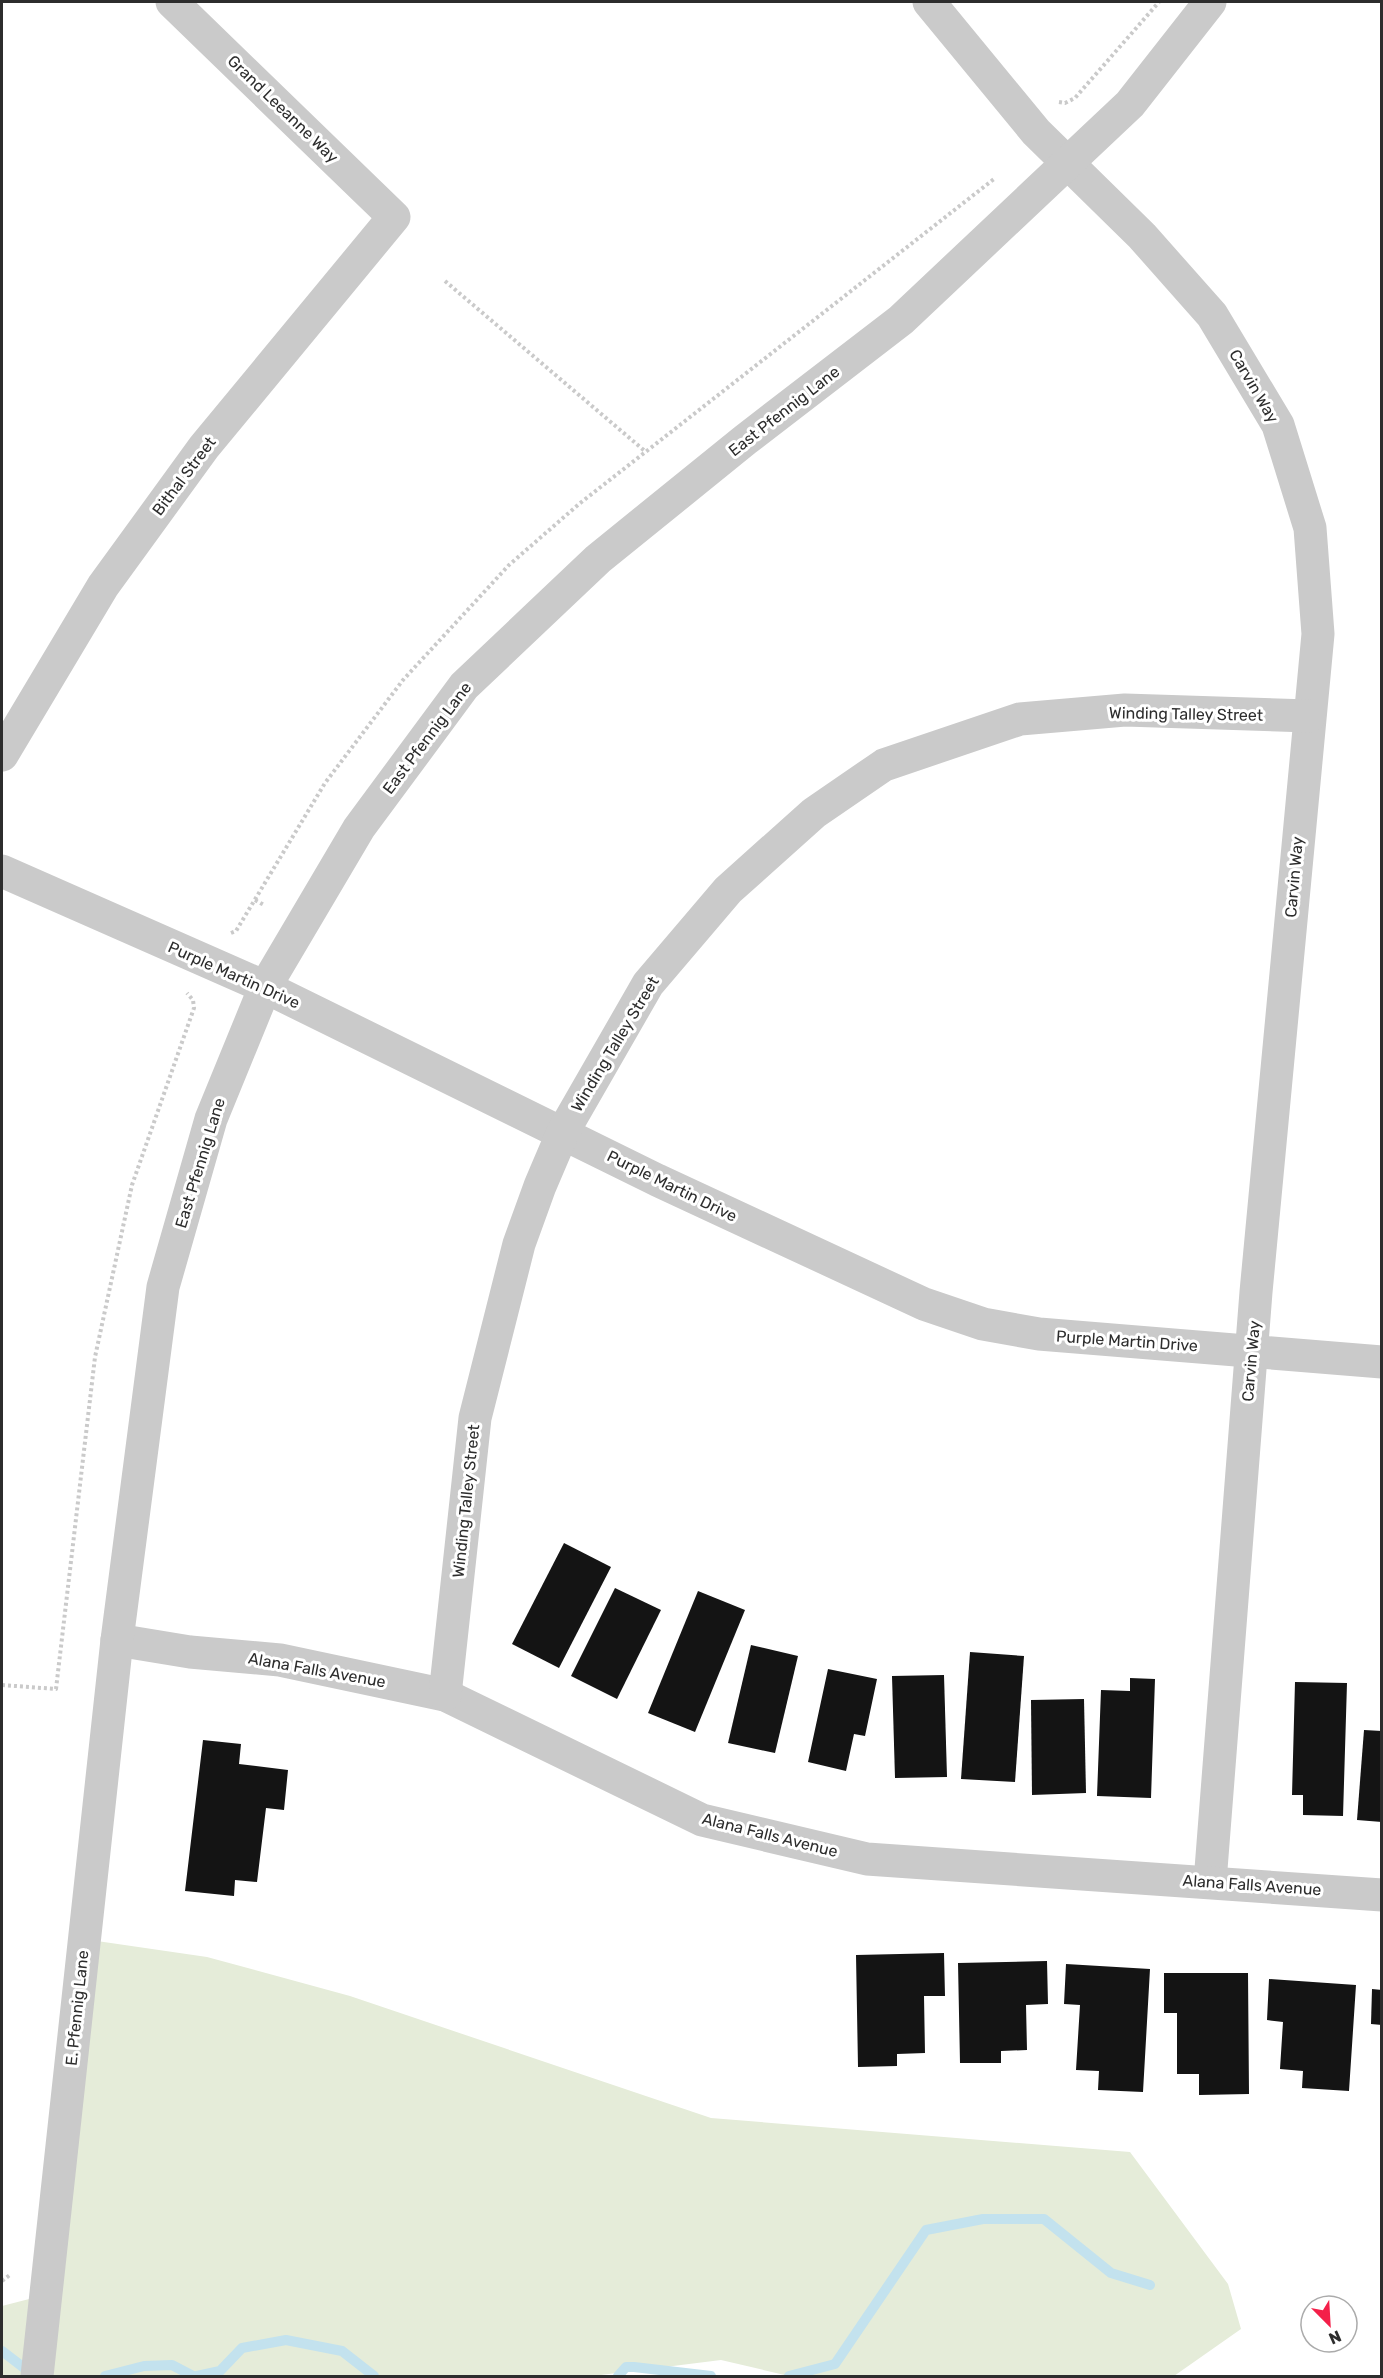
<svg xmlns="http://www.w3.org/2000/svg" width="1383" height="2378" font-family="Rubik,sans-serif">
	<style>
		.green { fill: #e5ecd9 }
		.lines { fill: none; stroke-linecap: round; stroke-linejoin: round }
		.stream { stroke: #c3e2ee; stroke-width: 10 }
		.building { fill: #141414 }
		.path { stroke: #cacaca; stroke-width: 4; stroke-dasharray: 3 3; stroke-linecap: butt }
		.street { stroke: #cacaca; stroke-width: 33 }
		.labels { text-anchor: middle; dominant-baseline: central; stroke-width: 6; stroke-linejoin: round; paint-order: stroke }
		.street-label { font-size: 16px; fill: #2d2d2d; stroke: #fff }
	</style>
	<rect width="100%" height="100%" fill="#fff"/>
	<polygon class="green" points="97,1941 207,1957 350,1996 711,2118 1130,2152 1228,2284 1241,2329 1174,2376 789,2376 721,2360 593,2376 2,2376 2,2306 33,2298"/>
	<g class="lines">
		<g class="stream">
			<polyline points="2,2351 32,2374"/>
			<polyline points="105,2376 144,2366 172,2365 193,2376"/>
			<polyline points="197,2376 220,2371 242,2348 286,2340 342,2351 374,2376"/>
			<polyline points="618,2376 626,2367 634,2367 711,2376"/>
			<polyline points="789,2376 835,2364 926,2230 983,2219 1044,2219 1111,2273 1150,2285"/>
		</g>
	</g>
	<g class="building">
		<polygon points="564,1543 611,1567 559,1668 512,1644"/>
		<polygon points="615,1588 661,1610 617,1699 571,1676"/>
		<polygon points="698,1591 745,1610 695,1732 648,1713"/>
		<polygon points="751,1645 798,1656 775,1753 728,1743"/>
		<polygon points="970,1652 1024,1656 1015,1782 961,1779"/>
		<polygon points="828,1669 877,1679 865,1736 854,1734 846,1771 808,1762"/>
		<polygon points="944,1675 947,1777 895,1778 892,1676"/>
		<polygon points="1130,1678 1155,1679 1151,1798 1097,1796 1101,1690 1130,1691"/>
		<polygon points="1295,1682 1347,1683 1343,1816 1303,1815 1303,1795 1292,1795"/>
		<polygon points="1084,1699 1086,1793 1032,1795 1031,1700"/>
		<polygon points="1364,1730 1382,1731 1382,1822 1357,1820"/>
		<polygon points="203,1740 241,1744 239,1764 288,1770 284,1810 266,1808 257,1882 235,1880 234,1896 185,1891"/>
		<polygon points="944,1953 945,1996 924,1996 925,2053 897,2054 897,2066 858,2067 856,1955"/>
		<polygon points="1047,1961 1048,2004 1026,2005 1027,2050 1001,2051 1001,2063 960,2063 958,1963"/>
		<polygon points="1066,1964 1150,1969 1143,2092 1098,2090 1099,2071 1076,2070 1080,2005 1064,2004"/>
		<polygon points="1164,1973 1248,1973 1249,2094 1199,2095 1199,2074 1177,2074 1177,2013 1164,2013"/>
		<polygon points="1269,1979 1356,1985 1349,2091 1302,2088 1303,2071 1280,2069 1283,2022 1267,2020"/>
		<polygon points="1372,1989 1382,1990 1382,2025 1371,2024"/>
	</g>
	<g class="lines">
		<g class="path">
			<polyline points="1059,102 1065,103 1075,98 1159,2"/>
			<polyline points="445,281 646,452"/>
			<polyline points="255,900 264,905"/>
			<polyline points="231,933 236,931 325,783 403,680 509,565 579,504 994,179"/>
			<polyline points="2,1685 56,1689 95,1357 132,1185 194,1008 193,1000 187,993"/>
			<polyline points="2,2281 11,2274"/>
		</g>
		<g class="street">
			<polyline points="929,2 1036,132 1142,236 1212,315 1278,425 1310,528 1318,634 1256,1292 1210,1882"/>
			<polyline points="2,755 103,586 204,447 394,217 172,2"/>
			<polyline points="2,871 265,987 657,1180 924,1304 983,1324 1039,1334 1382,1362"/>
			<polyline points="117,1640 190,1652 280,1660 445,1695 702,1820 867,1859 1382,1895"/>
			<polyline points="445,1695 475,1418 519,1244 540,1186 563,1132 648,984 728,890 814,813 884,765 1020,719 1125,710 1309,716"/>
			<polyline points="37,2376 117,1640 163,1287 211,1119 265,987 359,828 464,686 598,559 745,440 901,320 1130,104 1210,2"/>
		</g>
	</g>
	<g class="labels">
		<g class="street-label">
			<text transform="translate(283 109) rotate(44)">Grand Leeanne Way</text>
			<text transform="translate(1254 386) rotate(60)">Carvin Way</text>
			<text transform="translate(784 411) rotate(-38)">East Pfennig Lane</text>
			<text transform="translate(184 476) rotate(-53)">Bithal Street</text>
			<text transform="translate(1186 714) rotate(1)">Winding Talley Street</text>
			<text transform="translate(427 738) rotate(-53)">East Pfennig Lane</text>
			<text transform="translate(1294 877) rotate(-85)">Carvin Way</text>
			<text transform="translate(234 975) rotate(24)">Purple Martin Drive</text>
			<text transform="translate(615 1044) rotate(-59)">Winding Talley Street</text>
			<text transform="translate(200 1163) rotate(-73)">East Pfennig Lane</text>
			<text transform="translate(672 1186) rotate(26)">Purple Martin Drive</text>
			<text transform="translate(1127 1341) rotate(4)">Purple Martin Drive</text>
			<text transform="translate(1251 1361) rotate(-85)">Carvin Way</text>
			<text transform="translate(466 1501) rotate(-84)">Winding Talley Street</text>
			<text transform="translate(317 1670) rotate(10)">Alana Falls Avenue</text>
			<text transform="translate(770 1835) rotate(14)">Alana Falls Avenue</text>
			<text transform="translate(1252 1885) rotate(4)">Alana Falls Avenue</text>
			<text transform="translate(77 2008) rotate(-84)">E. Pfennig Lane</text>
		</g>
	</g>
	<rect width="1383" height="2378" fill="none" stroke="#2d2d2d" stroke-width="6"/>
	<g transform="translate(1329 2324) rotate(156)"><circle r="28" fill="#ffffff" stroke="#ababab" stroke-width="1.5"/>
	<path d="M0-4.5L10 22L0 15L-10 22Z" fill="#f41f49"/>
	<text y="-9" font-size="16" font-weight="bold" text-anchor="middle" fill="#2d2d2d">N</text>
	</g>
</svg>
